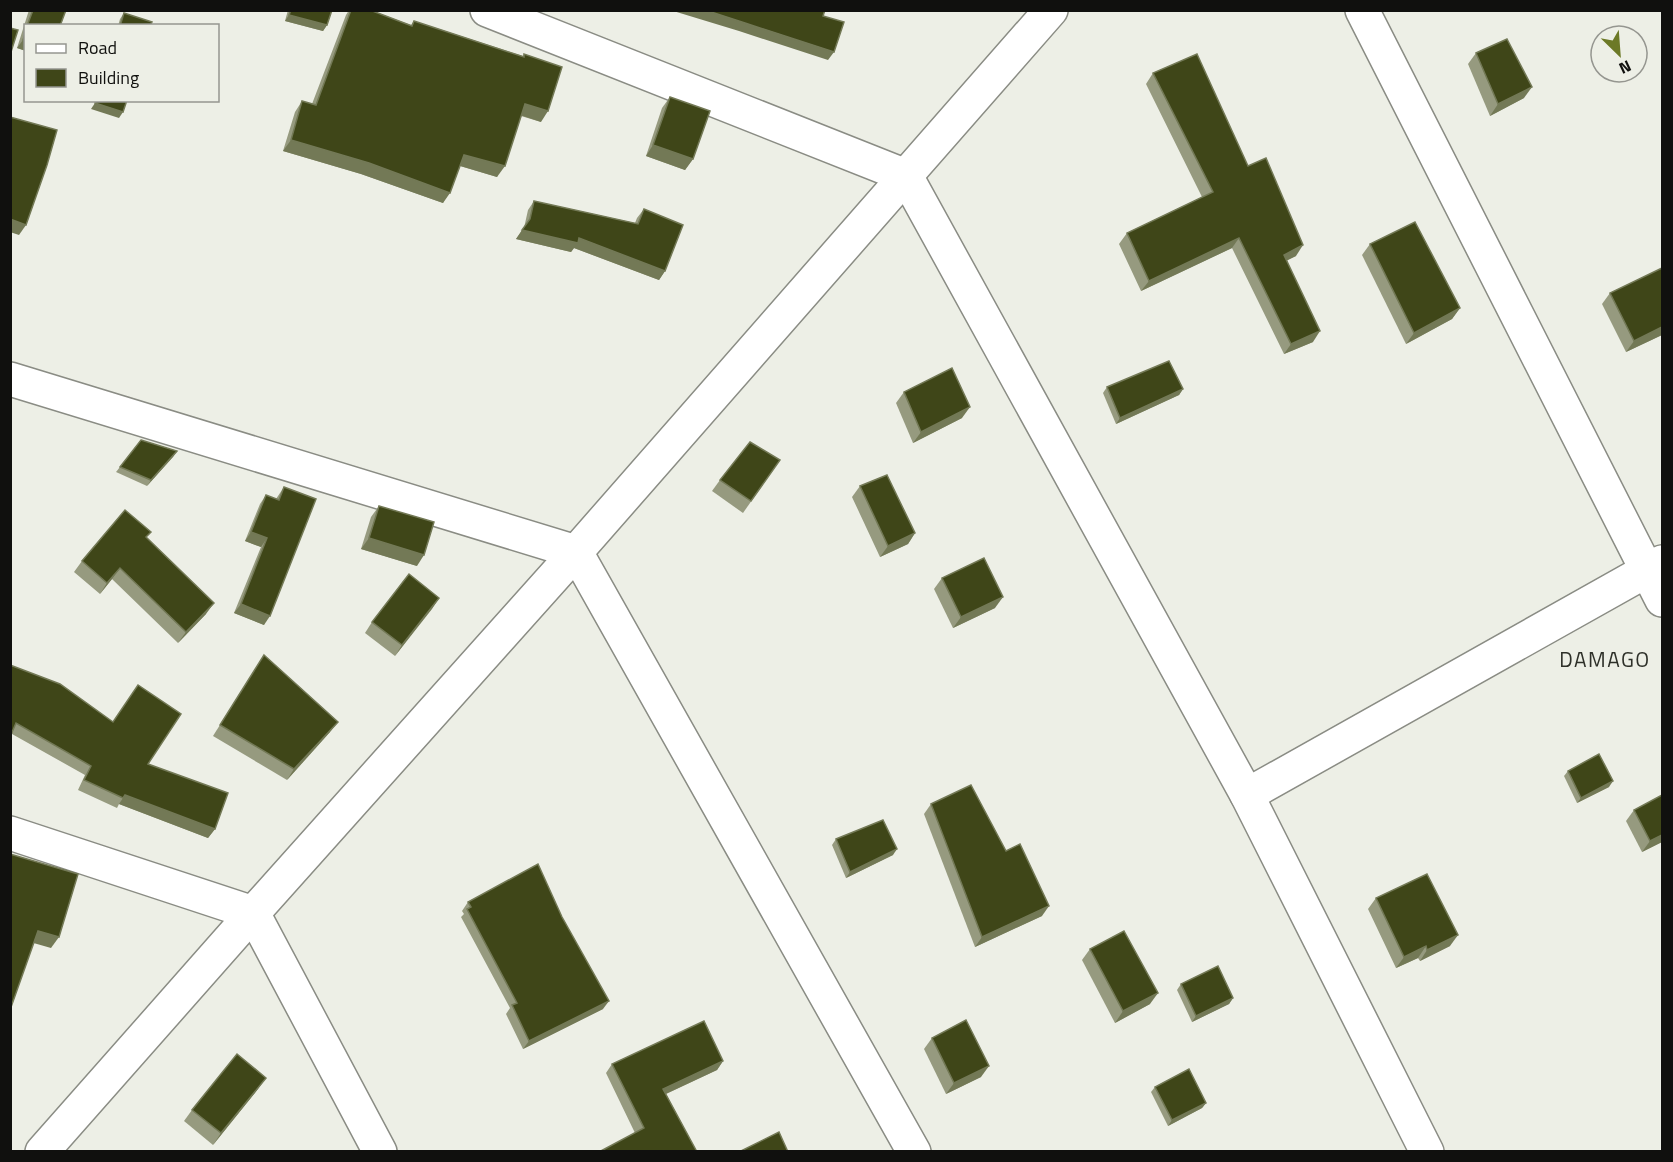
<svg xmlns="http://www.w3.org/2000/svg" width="1673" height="1162" font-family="'Titillium Web',sans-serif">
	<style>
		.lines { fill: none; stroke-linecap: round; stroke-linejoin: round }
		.minor-casing { stroke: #8a8c84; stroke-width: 36 }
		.minor { stroke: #fff; stroke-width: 33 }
		.wall { fill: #969a7f }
		.shaded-wall { fill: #737956 }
		.building { fill: #3f4618; stroke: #737956; stroke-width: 1.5 }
		.labels { text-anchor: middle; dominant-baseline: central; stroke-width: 6; stroke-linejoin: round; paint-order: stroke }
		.quarter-label { font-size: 21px; letter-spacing: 1.5px; fill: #2e3029; stroke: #edefe6 }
	</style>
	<rect width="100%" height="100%" fill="#edefe6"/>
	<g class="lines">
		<g class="minor-casing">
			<g id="minor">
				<polyline points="487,10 906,176 1247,795 1427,1152"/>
				<polyline points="1362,10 1662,600"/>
				<polyline points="10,379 576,552 914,1152"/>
				<polyline points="1247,795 1662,562"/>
				<polyline points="10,833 253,913 380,1152"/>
				<polyline points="42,1152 253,913 576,552 1051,10"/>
			</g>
		</g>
		<use href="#minor" class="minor"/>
	</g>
	<g class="wall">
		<polygon points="29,10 66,10 60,26 26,26 26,51 17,48"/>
		<polygon points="288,10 332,10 327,25 323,31 285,21"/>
		<polygon points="349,10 370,10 411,25 414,21 523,56 524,54 541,122 521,116 497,177 460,166 443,203 361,174 283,151 295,112 302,101 312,104 346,15"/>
		<polygon points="124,13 150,26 118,26 120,19"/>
		<polygon points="1476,53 1524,98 1490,116 1468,64"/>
		<polygon points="1153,73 1248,166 1296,256 1287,260 1313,342 1284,354 1232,248 1141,291 1119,244 1127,233 1202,197 1146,84"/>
		<polygon points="670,97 693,159 685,170 646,156 662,108"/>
		<polygon points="534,201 635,223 637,218 644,209 665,271 659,280 574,248 571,252 516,239 524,228 528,210"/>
		<polygon points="1370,244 1460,308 1452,319 1406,344 1362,255"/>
		<polygon points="1610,293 1662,335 1626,352 1602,304"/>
		<polygon points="1107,387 1183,389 1179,395 1116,424 1103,393"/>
		<polygon points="904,392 962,418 913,443 896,403"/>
		<polygon points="177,451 147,486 116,472 120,467"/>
		<polygon points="780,460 743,513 712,491 720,480"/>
		<polygon points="860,486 915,533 908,544 880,557 852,497"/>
		<polygon points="284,487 264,625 234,613 261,547 245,541 260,504 266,495 276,499"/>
		<polygon points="379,506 417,566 361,549 371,517"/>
		<polygon points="147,538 206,614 178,643 112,579 100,594 74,572 82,561"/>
		<polygon points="942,578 995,608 953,628 934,589"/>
		<polygon points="439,598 395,656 365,633 372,622"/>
		<polygon points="264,655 330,732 287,780 213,736"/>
		<polygon points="10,665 148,764 215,829 208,838 119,804 117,808 78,790 85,775 12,734"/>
		<polygon points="1568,771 1609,787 1577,803 1564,776"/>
		<polygon points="931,804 1006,851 1042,916 975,947 924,814"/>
		<polygon points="1634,810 1662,842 1642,852 1626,821"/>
		<polygon points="836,839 893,855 846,878 832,845"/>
		<polygon points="1376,898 1450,946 1420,961 1418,958 1396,968 1368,909"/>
		<polygon points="468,902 603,1009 523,1049 506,1014 510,1008 461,917 464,914 462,911"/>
		<polygon points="1090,949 1150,1004 1115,1023 1082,960"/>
		<polygon points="1181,984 1233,998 1229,1004 1192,1022 1177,990"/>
		<polygon points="932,1038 981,1077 946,1094 924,1049"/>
		<polygon points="723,1061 717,1070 666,1094 697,1152 635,1133 606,1073 612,1064"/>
		<polygon points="1155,1087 1206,1103 1202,1108 1168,1126 1151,1092"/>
		<polygon points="258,1089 213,1145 184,1121 192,1110"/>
	</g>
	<g class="shaded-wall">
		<polygon points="670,10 705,10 745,23 834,52 828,60 739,31"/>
		<polygon points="289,15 327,25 323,31 285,21"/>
		<polygon points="23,40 26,41 26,51 17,48"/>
		<polygon points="1532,87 1524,98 1490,116 1498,104"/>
		<polygon points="95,103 123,112 119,118 91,109"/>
		<polygon points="525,104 548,111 541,122 517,114"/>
		<polygon points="291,140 369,163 450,193 443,203 361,174 283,151"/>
		<polygon points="653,145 693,159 685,170 646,156"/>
		<polygon points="464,155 505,166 497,177 457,165"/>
		<polygon points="10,219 26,225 19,235 10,232"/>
		<polygon points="522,230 579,238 665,271 659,280 574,248 571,252 516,239"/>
		<polygon points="1239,238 1232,248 1141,291 1149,281"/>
		<polygon points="1303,245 1296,256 1276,266 1284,255"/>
		<polygon points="1460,308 1452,319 1406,344 1414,333"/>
		<polygon points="1662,327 1662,335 1626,352 1634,341"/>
		<polygon points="1320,331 1313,342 1284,354 1291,344"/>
		<polygon points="1183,389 1179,395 1116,424 1120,418"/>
		<polygon points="970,407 962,418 913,443 921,432"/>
		<polygon points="177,451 173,457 147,486 151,480"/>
		<polygon points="251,532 267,538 261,547 245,541"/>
		<polygon points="915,533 908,544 880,557 888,546"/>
		<polygon points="369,538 424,555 417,566 361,549"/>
		<polygon points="120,568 112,579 100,594 107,583"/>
		<polygon points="1003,597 995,608 953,628 961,617"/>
		<polygon points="439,598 432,609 395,656 402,645"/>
		<polygon points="214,603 206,614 178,643 186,632"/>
		<polygon points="241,604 270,616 264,625 234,613"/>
		<polygon points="338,722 330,732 287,780 294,769"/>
		<polygon points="1613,781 1609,787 1577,803 1581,798"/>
		<polygon points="125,795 215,829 208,838 119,804"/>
		<polygon points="1662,835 1662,842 1642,852 1650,841"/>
		<polygon points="897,849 893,855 846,878 850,872"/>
		<polygon points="1049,906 1042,916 975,947 982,937"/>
		<polygon points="38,931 59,937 51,948 30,942"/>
		<polygon points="1458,935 1450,946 1420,961 1427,950"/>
		<polygon points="1426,946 1418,958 1396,968 1404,957"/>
		<polygon points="1158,993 1150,1004 1115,1023 1123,1011"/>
		<polygon points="1233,998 1229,1004 1192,1022 1196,1016"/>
		<polygon points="609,1001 603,1009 523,1049 529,1041"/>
		<polygon points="723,1061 717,1070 657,1098 663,1089"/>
		<polygon points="989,1066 981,1077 946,1094 954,1083"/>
		<polygon points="266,1078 258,1089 213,1145 221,1133"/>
		<polygon points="1206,1103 1202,1108 1168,1126 1172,1120"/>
	</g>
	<g class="building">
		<polygon points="33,10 66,10 60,26 27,26"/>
		<polygon points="291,10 332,10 327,25 289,15"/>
		<polygon points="351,10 370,10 412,26 414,21 524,57 524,54 562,67 548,111 525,104 505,166 464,155 450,193 369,163 291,140 302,101 316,105"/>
		<polygon points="705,10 825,10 823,16 844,22 834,52 745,23"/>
		<polygon points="124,13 152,22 150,26 120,26"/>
		<polygon points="10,28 18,30 10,55"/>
		<polygon points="26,31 26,41 23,40"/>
		<polygon points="1507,39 1532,87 1498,104 1476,53"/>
		<polygon points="1197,54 1248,166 1266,158 1303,245 1284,255 1320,331 1291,344 1239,238 1149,281 1127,233 1213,192 1153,73"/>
		<polygon points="670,97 710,111 693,159 653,145"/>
		<polygon points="96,100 127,100 123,112 95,103"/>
		<polygon points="10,117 57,130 47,165 26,225 10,219"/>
		<polygon points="534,201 638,224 644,209 683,225 665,271 579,238 578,243 522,230 530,219"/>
		<polygon points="1415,222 1460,308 1414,333 1370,244"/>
		<polygon points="1662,268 1662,327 1634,341 1610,293"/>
		<polygon points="1169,361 1183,389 1120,418 1107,387"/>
		<polygon points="952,368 970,407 921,432 904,392"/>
		<polygon points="141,440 177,451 151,480 120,467"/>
		<polygon points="750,442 780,460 751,501 720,480"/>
		<polygon points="887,475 915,533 888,546 860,486"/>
		<polygon points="284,487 316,499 270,616 241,604 267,538 251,532 266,495 279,500"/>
		<polygon points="379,506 434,522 424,555 369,538"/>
		<polygon points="125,510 151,532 146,537 214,603 186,632 120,568 107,583 82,561"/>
		<polygon points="984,558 1003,597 961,617 942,578"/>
		<polygon points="409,574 439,598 402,645 372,622"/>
		<polygon points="264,655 338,722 294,769 220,725"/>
		<polygon points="10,665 60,684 113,722 138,685 181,714 148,764 228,793 215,829 125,795 123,798 84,780 91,766 16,723 10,737"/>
		<polygon points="1599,754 1613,781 1581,798 1568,771"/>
		<polygon points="971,785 1006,851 1020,844 1049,906 982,937 931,804"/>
		<polygon points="1662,795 1662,835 1650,841 1634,810"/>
		<polygon points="883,820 897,849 850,872 836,839"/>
		<polygon points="10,854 78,874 59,937 38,931 10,1010"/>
		<polygon points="538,864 562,917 609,1001 529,1041 512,1005 517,1003 467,909 471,907 468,902"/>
		<polygon points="1427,874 1458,935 1427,950 1426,946 1404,957 1376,898"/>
		<polygon points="1124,931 1158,993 1123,1011 1090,949"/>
		<polygon points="1218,966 1233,998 1196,1016 1181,984"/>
		<polygon points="966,1020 989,1066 954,1083 932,1038"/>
		<polygon points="704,1021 723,1061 663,1089 697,1152 599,1152 644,1128 612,1064"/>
		<polygon points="237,1054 266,1078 221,1133 192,1110"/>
		<polygon points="1189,1069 1206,1103 1172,1120 1155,1087"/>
		<polygon points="779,1132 788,1152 739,1152"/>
	</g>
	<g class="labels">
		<g class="quarter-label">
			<text x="1605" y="659">DAMAGO</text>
		</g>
	</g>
	<rect width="1673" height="1162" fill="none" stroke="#10100e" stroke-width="24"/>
	<rect x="24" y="24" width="195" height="78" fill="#edefe6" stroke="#959690" stroke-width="1.5"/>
	<rect x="36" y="44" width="30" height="9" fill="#ffffff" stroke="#959690" stroke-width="1.5"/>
	<text x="78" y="54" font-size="18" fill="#10100e">Road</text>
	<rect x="36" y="69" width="30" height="18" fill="#3f4618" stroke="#959690" stroke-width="1.5"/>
	<text x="78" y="84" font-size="18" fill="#10100e">Building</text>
	<g transform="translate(1619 54) rotate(155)"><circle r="28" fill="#edefe6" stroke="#959690" stroke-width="1.5"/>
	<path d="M0-4.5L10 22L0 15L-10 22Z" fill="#6c7926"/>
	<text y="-9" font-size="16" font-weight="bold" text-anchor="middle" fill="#10100e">N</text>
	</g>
</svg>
